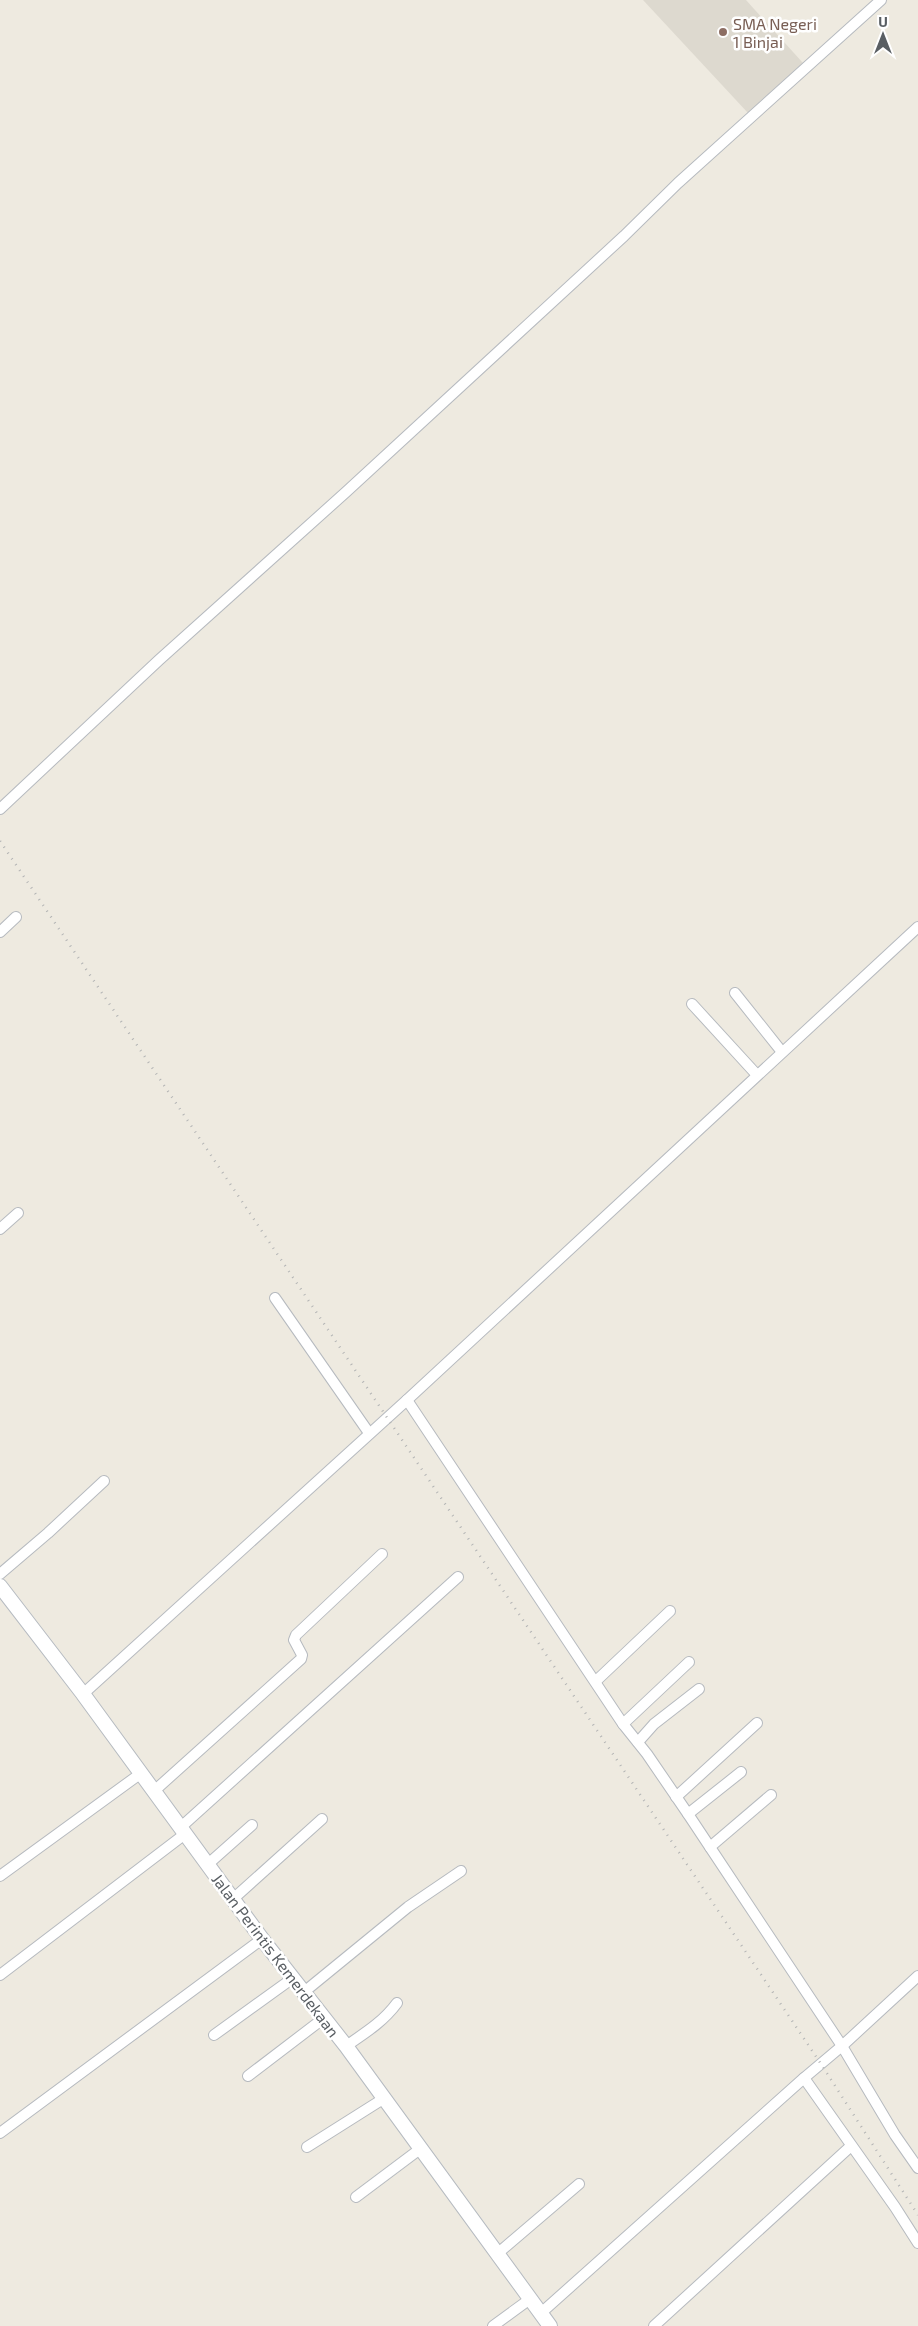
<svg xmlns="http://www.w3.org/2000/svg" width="918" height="2326" font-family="'Exo 2',sans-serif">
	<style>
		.education { fill: #ddd9cf }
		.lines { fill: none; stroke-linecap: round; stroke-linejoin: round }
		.street-casing { stroke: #b6babf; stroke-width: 12 }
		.secondary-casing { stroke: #b6bbc1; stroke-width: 16 }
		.street { stroke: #fff; stroke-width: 10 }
		.secondary { stroke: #fff; stroke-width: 14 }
		.rail { stroke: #b3b4b4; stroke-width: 2.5; stroke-dasharray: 1 6; stroke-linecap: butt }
		.education-dot { fill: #8d6e63; stroke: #fff; stroke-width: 2 }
		.labels { text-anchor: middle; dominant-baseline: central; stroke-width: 5; stroke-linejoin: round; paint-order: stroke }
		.education-label { font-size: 16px; fill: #785e54; stroke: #fff; text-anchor: start }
		.street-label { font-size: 16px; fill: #595e63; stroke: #fff }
	</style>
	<rect width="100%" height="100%" fill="#eeeae0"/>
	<polygon class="education" points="643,0 746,0 803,63 748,113"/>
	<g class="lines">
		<g class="street-casing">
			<g id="street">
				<polyline points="0,809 159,660 346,492 624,236 678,183 881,0"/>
				<polyline points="0,932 16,917"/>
				<polyline points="735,993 782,1052"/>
				<polyline points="692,1004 757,1075"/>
				<polyline points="0,1229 18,1213"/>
				<polyline points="275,1298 369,1433"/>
				<polyline points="407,1400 623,1724 647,1754 688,1814 842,2046 895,2135 918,2168"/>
				<polyline points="0,1574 48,1533 104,1481"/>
				<polyline points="596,1681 670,1611"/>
				<polyline points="83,1694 407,1400 918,927"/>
				<polyline points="623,1724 689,1662"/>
				<polyline points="638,1742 654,1724 699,1689"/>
				<polyline points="153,1792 301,1659 302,1655 294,1640 296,1635 382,1554"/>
				<polyline points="676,1797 757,1723"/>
				<polyline points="688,1814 741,1772"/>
				<polyline points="181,1827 458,1577"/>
				<polyline points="710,1847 771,1795"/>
				<polyline points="207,1865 252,1825"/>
				<polyline points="0,1876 140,1774"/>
				<polyline points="233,1899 322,1819"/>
				<polyline points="0,1975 185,1834"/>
				<polyline points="304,1992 408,1907 461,1871"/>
				<polyline points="214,2035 293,1978"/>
				<path d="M 346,2046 C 365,2033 383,2022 397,2003"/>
				<polyline points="248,2076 324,2018"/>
				<polyline points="804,2078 895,2207 918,2243"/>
				<polyline points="0,2133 262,1939"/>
				<polyline points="307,2147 383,2099"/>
				<polyline points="356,2197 420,2149"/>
				<polyline points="497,2254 579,2184"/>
				<polyline points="541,2313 804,2078 842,2046 918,1976"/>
				<polyline points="493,2326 530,2299"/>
				<polyline points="654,2326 851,2146"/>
			</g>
		</g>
		<g class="secondary-casing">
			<polyline id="secondary" points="0,1586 83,1694 262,1939 346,2046 550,2326"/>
		</g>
		<use href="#street" class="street"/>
		<use href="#secondary" class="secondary"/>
		<polyline class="rail" points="0,841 821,2064 918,2215"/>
	</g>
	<circle class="education-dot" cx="723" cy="32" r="5"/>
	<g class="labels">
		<g class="education-label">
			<text x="733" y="23">SMA Negeri<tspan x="733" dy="18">1 Binjai</tspan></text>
		</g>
		<g class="street-label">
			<text transform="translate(276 1955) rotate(53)">Jalan Perintis Kemerdekaan</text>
		</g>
	</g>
	<g transform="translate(883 35)" stroke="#ffffff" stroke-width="4" paint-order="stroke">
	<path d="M0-4L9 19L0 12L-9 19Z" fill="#595e63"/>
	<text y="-8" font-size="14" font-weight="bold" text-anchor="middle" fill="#595e63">U</text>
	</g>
</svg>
